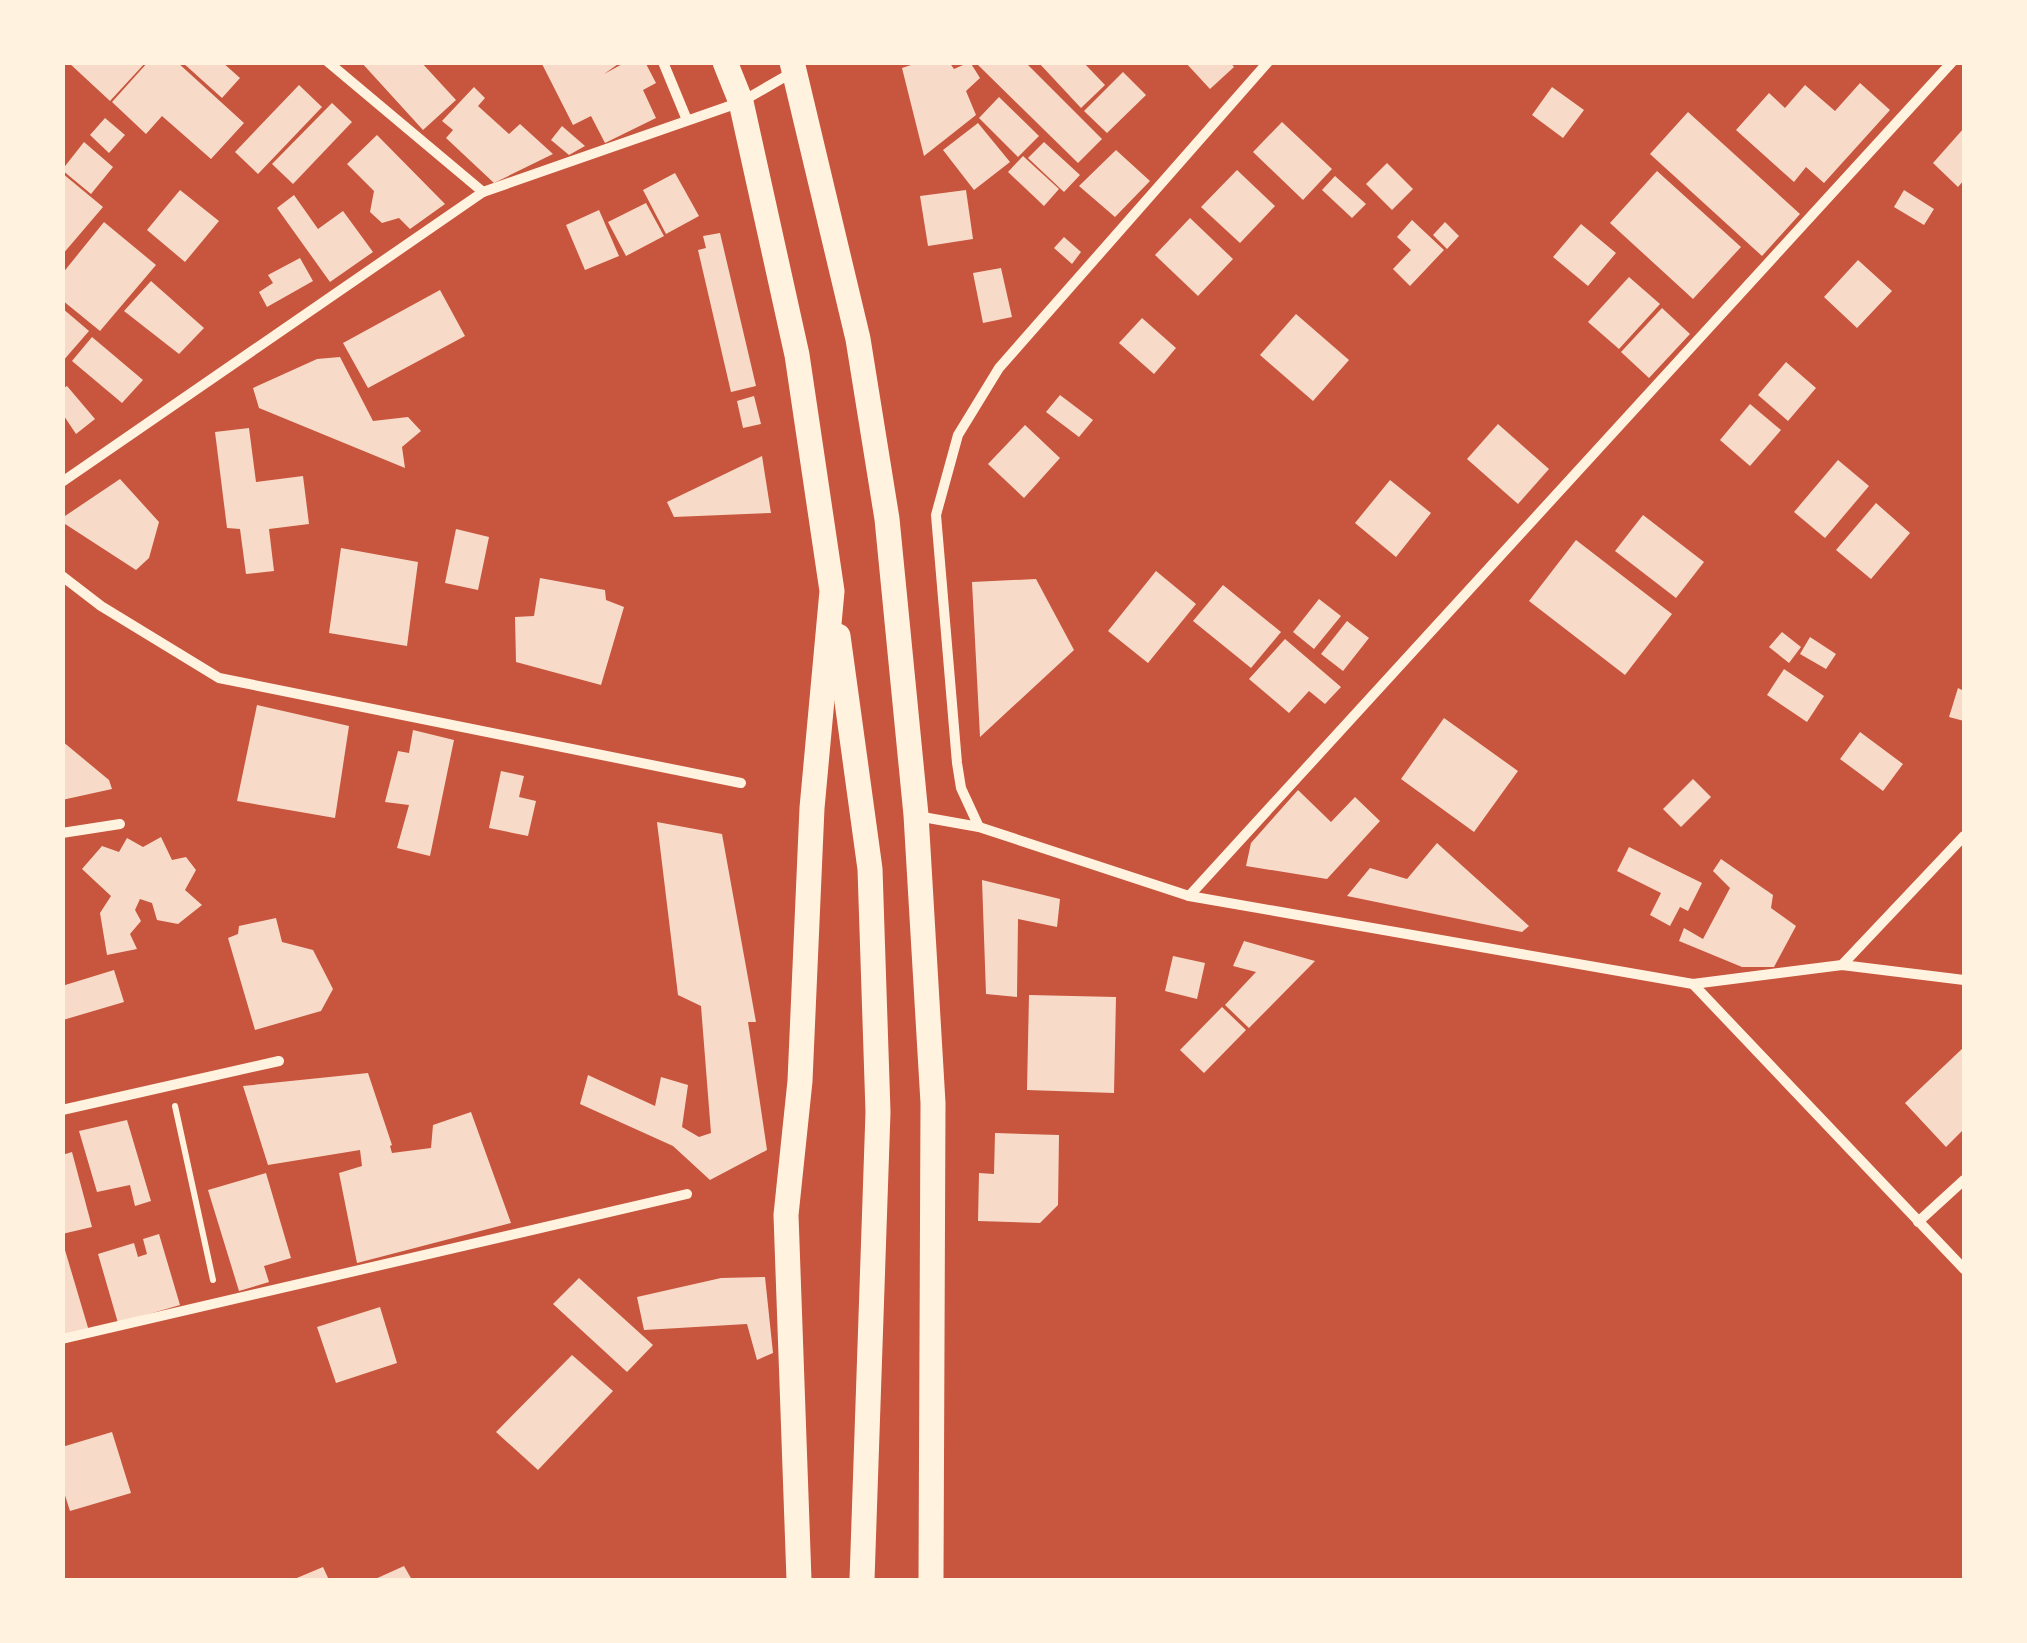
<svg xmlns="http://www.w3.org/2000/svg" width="2027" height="1643" font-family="Overpass,sans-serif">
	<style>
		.building { fill: #f7dbc8 }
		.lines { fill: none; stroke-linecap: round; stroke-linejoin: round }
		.path { stroke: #fff3e0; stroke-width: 6 }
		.minor { stroke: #fff3e0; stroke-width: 10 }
		.primary { stroke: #fff3e0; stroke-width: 25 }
	</style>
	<rect width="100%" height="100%" fill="#c8553d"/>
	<g class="building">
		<polygon points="68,62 146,62 110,101"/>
		<polygon points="148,62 177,62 244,123 211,159 162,116 146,134 112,102"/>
		<polygon points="182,62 222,62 240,78 222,98"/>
		<polygon points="361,62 421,62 456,100 423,130"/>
		<polygon points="541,62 621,62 604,74 626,62 645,62 656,83 643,90 656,118 605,143 591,116 573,125"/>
		<polygon points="920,62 949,62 954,69 970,62 980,78 966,91 976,115 924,156 902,68"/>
		<polygon points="975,62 1025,62 1102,139 1078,163"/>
		<polygon points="1038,62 1083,62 1105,85 1081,108"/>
		<polygon points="1185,62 1230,62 1234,67 1210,89"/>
		<polygon points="1123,72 1146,95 1107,133 1084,111"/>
		<polygon points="1860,83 1890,110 1824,183 1806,167 1794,182 1736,130 1769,93 1785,108 1805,85 1835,111"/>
		<polygon points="299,85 322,107 258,174 235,152"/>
		<polygon points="474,87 485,98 478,106 509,134 520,124 553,154 494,183 446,138 453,130 442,121"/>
		<polygon points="1552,87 1584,110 1563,138 1532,115"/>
		<polygon points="999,97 1039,136 1018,157 979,118"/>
		<polygon points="332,103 352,122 293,184 272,164"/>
		<polygon points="1688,112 1800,214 1762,256 1650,154"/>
		<polygon points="105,118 125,135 109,153 90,135"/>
		<polygon points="1282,122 1332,169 1303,200 1253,152"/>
		<polygon points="978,123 1010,162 974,190 943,150"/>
		<polygon points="562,126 585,146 569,155 551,140"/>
		<polygon points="1964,128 1964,180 1958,187 1933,163"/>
		<polygon points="377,135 445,204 410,229 399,218 382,223 370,212 374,191 347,164"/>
		<polygon points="84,142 113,167 91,194 62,170"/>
		<polygon points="1044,142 1080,175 1064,192 1028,158"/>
		<polygon points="1116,150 1150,181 1115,217 1079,186"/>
		<polygon points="1023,156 1059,189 1044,206 1008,172"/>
		<polygon points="1387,163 1413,189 1392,210 1366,184"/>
		<polygon points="1237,170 1275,206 1240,243 1201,207"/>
		<polygon points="1657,171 1741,247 1693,299 1610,223"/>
		<polygon points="62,173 103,207 62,255"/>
		<polygon points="675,173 699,216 666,234 643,190"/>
		<polygon points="1335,176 1366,204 1352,218 1322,190"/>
		<polygon points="180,190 219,221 185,262 147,230"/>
		<polygon points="966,190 973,239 928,246 920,196"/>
		<polygon points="1904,190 1934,209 1924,225 1894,207"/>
		<polygon points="294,195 318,229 343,211 373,252 330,282 277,208"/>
		<polygon points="646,203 664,236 626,256 608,222"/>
		<polygon points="599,210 619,256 585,270 566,225"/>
		<polygon points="1190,218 1233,259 1198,296 1155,255"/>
		<polygon points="1412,220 1444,250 1410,286 1393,269 1411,250 1397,237"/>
		<polygon points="104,222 156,265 100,331 62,300 62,274"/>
		<polygon points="1445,222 1459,236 1447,249 1433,235"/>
		<polygon points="1581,224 1616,253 1588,286 1553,257"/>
		<polygon points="720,233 756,386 731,392 698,250 706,248 703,236"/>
		<polygon points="1064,237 1081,252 1072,264 1054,248"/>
		<polygon points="300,258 313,281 267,307 259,292 273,283 268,275"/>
		<polygon points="1858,260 1892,291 1857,328 1824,297"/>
		<polygon points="1001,268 1012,317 983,323 973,273"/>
		<polygon points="1629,277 1660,304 1619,349 1588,322"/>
		<polygon points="151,281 204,328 179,354 124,311"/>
		<polygon points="440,290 465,336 368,388 343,343"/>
		<polygon points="62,308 89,331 62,362"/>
		<polygon points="1662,308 1690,334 1649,378 1621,352"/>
		<polygon points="1296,314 1349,360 1313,401 1260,355"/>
		<polygon points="1142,318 1176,348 1154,374 1119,343"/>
		<polygon points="92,337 143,380 122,403 72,361"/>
		<polygon points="340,357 373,421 408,417 421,431 402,447 405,468 259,408 253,388 317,359"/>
		<polygon points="1786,362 1816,388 1788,421 1758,395"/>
		<polygon points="67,386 95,419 76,434 62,413 62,389"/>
		<polygon points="1060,395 1093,420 1079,437 1046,412"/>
		<polygon points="754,396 761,424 743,428 737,401"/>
		<polygon points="1750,404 1781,430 1750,466 1720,440"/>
		<polygon points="1498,424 1549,469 1518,504 1467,459"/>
		<polygon points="1025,425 1060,458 1024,498 988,464"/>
		<polygon points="249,428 256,482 303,476 309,524 269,529 274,571 246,574 240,529 227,528 215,432"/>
		<polygon points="762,456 771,513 674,517 667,502"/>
		<polygon points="1838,460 1869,486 1825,538 1794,512"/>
		<polygon points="120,479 159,522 149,558 136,570 62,522 62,518"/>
		<polygon points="1390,480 1431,513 1396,557 1355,523"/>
		<polygon points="1876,503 1910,533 1871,579 1836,550"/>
		<polygon points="1643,515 1704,562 1676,598 1615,551"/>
		<polygon points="456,529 489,537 478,590 445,583"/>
		<polygon points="1576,540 1672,614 1625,675 1529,601"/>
		<polygon points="341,548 418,562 407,646 329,633"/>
		<polygon points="1156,571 1196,604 1148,663 1108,631"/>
		<polygon points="540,578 605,590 606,600 624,607 601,685 516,662 515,617 534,616"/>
		<polygon points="1036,579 1074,650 980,737 972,582"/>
		<polygon points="1223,585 1281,632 1251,668 1193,621"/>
		<polygon points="1319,599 1341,616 1314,649 1293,632"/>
		<polygon points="1347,621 1369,638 1343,671 1321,654"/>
		<polygon points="1782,632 1801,647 1789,663 1769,647"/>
		<polygon points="1810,637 1836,654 1826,669 1800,654"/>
		<polygon points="1285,639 1341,687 1325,704 1309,691 1289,713 1249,679"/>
		<polygon points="1784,669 1824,696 1807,722 1767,695"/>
		<polygon points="1958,688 1964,691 1964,721 1949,717"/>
		<polygon points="257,705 349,726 335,818 237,801"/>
		<polygon points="1444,718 1518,771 1474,832 1401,779"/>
		<polygon points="413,730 454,740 430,856 397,848 409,805 385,802 398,751 409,753"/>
		<polygon points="1860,732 1903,764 1883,791 1840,759"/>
		<polygon points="62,741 109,780 112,789 62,800"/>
		<polygon points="501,771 524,776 519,797 536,801 528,836 489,828"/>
		<polygon points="1693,779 1711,797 1681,827 1663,809"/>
		<polygon points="1298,790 1331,822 1355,797 1380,821 1327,879 1246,866 1251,843"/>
		<polygon points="657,822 722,834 756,1022 748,1022 767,1150 710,1180 673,1146 580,1104 588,1075 655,1106 661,1077 688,1085 682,1127 699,1137 711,1133 701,1006 678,995"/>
		<polygon points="161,837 172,860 186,857 196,870 185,890 202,905 178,924 157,920 152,903 140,899 135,910 141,921 130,934 137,949 107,955 100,913 111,896 82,869 102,846 119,852 127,838 143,847"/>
		<polygon points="1437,843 1529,926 1522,932 1347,896 1370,868 1407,879"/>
		<polygon points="1629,847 1702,883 1688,911 1680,907 1670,926 1650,915 1661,893 1617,871"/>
		<polygon points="1721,859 1773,895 1771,908 1796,926 1774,967 1742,967 1679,941 1684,928 1703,939 1730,888 1713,871"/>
		<polygon points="982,880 1060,899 1057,927 1018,919 1017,997 986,994"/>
		<polygon points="276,918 282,942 313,950 333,989 321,1011 255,1030 228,938 238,934 239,926"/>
		<polygon points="1244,941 1315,961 1249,1028 1225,1005 1256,972 1233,966"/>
		<polygon points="1173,956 1205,963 1197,999 1165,991"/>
		<polygon points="114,970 124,1002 63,1020 62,986"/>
		<polygon points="1029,995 1116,997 1114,1093 1027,1090"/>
		<polygon points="1222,1007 1246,1030 1204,1073 1180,1050"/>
		<polygon points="1964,1047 1964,1129 1946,1147 1905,1103"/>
		<polygon points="368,1073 392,1145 390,1146 392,1153 431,1148 433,1125 471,1112 511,1223 357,1263 339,1173 362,1166 360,1150 268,1165 243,1086"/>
		<polygon points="127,1120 151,1201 135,1206 130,1185 97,1192 79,1131"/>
		<polygon points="995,1133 1059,1135 1058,1205 1040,1223 978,1221 979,1173 994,1174"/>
		<polygon points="72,1152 92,1227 62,1234 62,1155"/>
		<polygon points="266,1173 291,1258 264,1266 269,1282 239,1291 208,1190"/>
		<polygon points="159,1234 180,1305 118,1323 98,1254 134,1243 138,1257 147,1254 143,1239"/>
		<polygon points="62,1240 89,1331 62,1338"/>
		<polygon points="765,1277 773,1353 757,1360 747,1324 644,1330 637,1297 721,1278"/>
		<polygon points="579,1278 653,1345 627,1372 553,1304"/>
		<polygon points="380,1307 397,1363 336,1383 317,1327"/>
		<polygon points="572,1355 613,1391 538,1470 496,1432"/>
		<polygon points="112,1432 131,1493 70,1511 62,1486 62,1447"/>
		<polygon points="404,1566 412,1580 373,1580"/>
		<polygon points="323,1567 329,1580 292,1580 304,1575"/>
	</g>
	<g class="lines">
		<polyline class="path" points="175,1106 213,1280"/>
		<g class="minor">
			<polyline points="328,62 483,192"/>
			<polyline points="663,62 687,120"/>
			<polyline points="62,482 483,192 741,102 793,72"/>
			<polyline points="62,576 101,606 219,678 741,783"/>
			<polyline points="917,816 979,827 1189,896 1693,984 1842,965 1964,980"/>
			<polyline points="979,827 961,788 957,763 936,515 958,435 999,368 1268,62"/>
			<polyline points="62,833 120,824"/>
			<polyline points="1189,896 1952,62"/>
			<polyline points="1842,965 1964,836"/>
			<polyline points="1693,984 1964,1269"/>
			<polyline points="62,1110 279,1061"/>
			<polyline points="1918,1222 1964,1180"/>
			<polyline points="62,1339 687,1194"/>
		</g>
		<g class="primary">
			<polyline points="725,62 741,102 797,355 832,591 812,808 800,1081 786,1215 799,1580"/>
			<polyline points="792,62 858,339 887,519 916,815 933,1103 931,1580"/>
			<polyline points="838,636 870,869 878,1112 862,1580"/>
		</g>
	</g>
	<rect width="2027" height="1643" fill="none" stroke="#fff3e0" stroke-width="130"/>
</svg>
